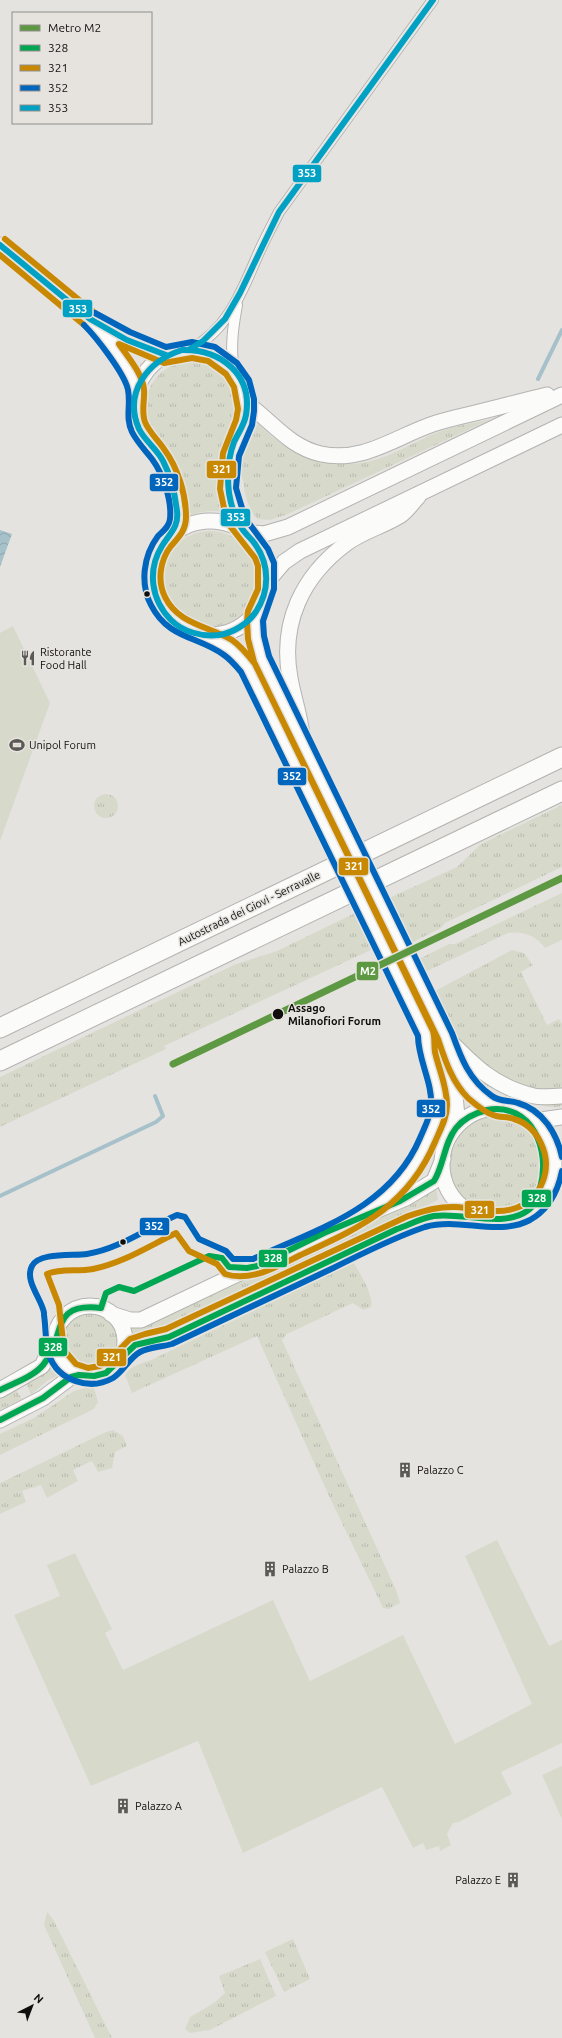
<svg xmlns="http://www.w3.org/2000/svg" width="562" height="2038" font-family="Ubuntu,sans-serif">
	<style>
		.grass { fill: url(#grass-tufts) }
		.garden { fill: #d7dacb }
		.water { fill: url(#water-waves) }
		.lines { fill: none; stroke-linecap: round; stroke-linejoin: round }
		.stream { stroke: #a7c1ca; stroke-width: 4 }
		.street-casing { stroke: #b4b3b1; stroke-width: 12 }
		.secondary-casing { stroke: #b4b3b1; stroke-width: 17 }
		.highway-casing { stroke: #b4b3b1; stroke-width: 21 }
		.street { stroke: #fbfbfa; stroke-width: 10 }
		.secondary { stroke: #fbfbfa; stroke-width: 15 }
		.highway { stroke: #fbfbfa; stroke-width: 19 }
		.secondary-bridge-casing { stroke: #b4b3b1; stroke-width: 17; stroke-linecap: butt }
		.secondary-bridge { stroke: #fbfbfa; stroke-width: 15 }
		.bus-1-casing { stroke: #e6e3df; stroke-width: 9 }
		.bus-2-casing { stroke: #e6e3df; stroke-width: 9 }
		.bus-3-casing { stroke: #e6e3df; stroke-width: 9 }
		.bus-4-casing { stroke: #e6e3df; stroke-width: 9 }
		.bus-1 { stroke: #00a651; stroke-width: 6 }
		.bus-2 { stroke: #c98802; stroke-width: 6 }
		.bus-3 { stroke: #0065bd; stroke-width: 6 }
		.bus-4 { stroke: #01a1c4; stroke-width: 6 }
		.metro-1-casing { stroke: #e6e3df; stroke-width: 10 }
		.metro-1 { stroke: #5d9842; stroke-width: 7 }
		.bus-dot { fill: #0f0e0c; stroke: #e6e3df; stroke-width: 1.5 }
		.labels { text-anchor: middle; dominant-baseline: central; stroke-width: 3; stroke-linejoin: round; paint-order: stroke }
		.poi-label { font-size: 11px; fill: #0f0e0c; stroke: #e6e3df; text-anchor: start }
		.street-label { font-size: 11px; fill: #0f0e0c; stroke: #e6e3df }
		.stop-label { font-size: 11px; font-weight: bold; fill: #0f0e0c; stroke: #e6e3df; text-anchor: start }
		.line-badge { stroke: #e6e3df; stroke-width: 1.5 }
		.badge-label { font-size: 11px; text-anchor: middle; font-weight: bold; fill: #fff }
	</style>
	<defs>
		<pattern id="grass-tufts" width="24" height="20" patternUnits="userSpaceOnUse"><rect width="24" height="20" fill="#d7dacb"/><path d="M3 7l-1-3M5 7V3M7 7l1-3M15 17l-1-3M17 17v-4M19 17l1-3" fill="none" stroke="#b7baad"/></pattern>
		<pattern id="water-waves" width="16" height="10" patternUnits="userSpaceOnUse"><rect width="16" height="10" fill="#a7c1ca"/><path d="M0 5q4-4 8 0t8 0" fill="none" stroke="#8fa5ac"/></pattern>
	</defs>
	<rect width="100%" height="100%" fill="#e5e3e0"/>
	<g class="grass">
		<path d="M 180,362 L 198,362 L 216,368 L 229,382 L 238,400 L 237,418 L 224,446 L 220,468 L 220,495 L 226,513 C 211,509 200,512 186,516 C 184,498 182,479 173,462 C 167,450 158,443 151,432 C 139,412 146,382 166,369 C 170,366 175,365 180,362 Z"/>
		<path d="M 491,419 L 288,514 L 270,520 L 257,519 C 251,510 247,503 245,493 C 243,485 245,481 240,475 L 242,460 L 258,423 C 286,455 329,471 371,461 C 394,455 416,441 438,432 C 455,426 474,423 491,419 Z"/>
		<circle cx="210" cy="579" r="48"/>
		<circle cx="106" cy="806" r="12"/>
		<polygon points="562,805 562,867 445,923 441,928 411,943 389,898 457,867 481,844"/>
		<path d="M 562,893 L 562,940 L 545,948 C 536,936 524,931 508,933 L 425,972 L 419,959 L 449,944 L 455,944 Z"/>
		<polygon points="355,913 373,949 164,1046 166,1049 0,1127 0,1077 236,964 277,951"/>
		<path d="M 512,950 L 524,953 L 533,965 L 521,972 L 547,1025 L 559,1019 L 562,1024 L 562,1106 C 546,1111 532,1100 518,1095 C 500,1088 490,1092 475,1077 L 435,991 Z"/>
		<circle cx="498" cy="1164" r="48"/>
		<polygon points="433,1189 437,1191 438,1200 168,1329 145,1334 130,1341 130,1334 126,1325 144,1327"/>
		<path d="M 354,1263 C 360,1273 374,1296 371,1307 L 363,1310 L 353,1303 L 287,1334 L 282,1340 L 396,1590 L 400,1603 L 389,1609 L 383,1608 L 329,1496 L 257,1336 L 132,1393 L 125,1375 C 130,1366 142,1363 151,1360 Z"/>
		<circle cx="90" cy="1341" r="27"/>
		<polygon points="51,1357 62,1374 48,1380 31,1395 25,1381"/>
		<polygon points="84,1388 94,1388 98,1402 94,1409 0,1455 0,1434 34,1418 74,1391"/>
		<polygon points="16,1390 22,1399 0,1410 0,1398"/>
		<polygon points="113,1430 123,1436 127,1446 115,1452 112,1468 98,1472 92,1461 73,1470 78,1481 47,1498 41,1485 22,1491 26,1502 0,1514 0,1483 106,1432"/>
		<polygon points="47,1912 53,1919 112,2038 95,2038 44,1925"/>
		<polygon points="293,1939 310,1979 284,1992 265,1952"/>
		<polygon points="260,1959 276,1996 210,2030 190,2033 185,2029 190,2017 214,2003 225,1993 219,1976"/>
	</g>
	<g class="garden">
		<polygon points="13,626 50,703 0,841 0,633"/>
		<polygon points="497,1540 549,1646 562,1640 562,1743 501,1772 512,1794 459,1822 453,1823 447,1834 451,1845 440,1851 439,1846 426,1850 423,1843 413,1848 382,1787 243,1853 198,1741 91,1786 14,1615 60,1596 47,1565 75,1553 112,1629 105,1633 123,1670 273,1600 310,1681 403,1635 455,1744 532,1704 465,1556"/>
		<polygon points="562,1766 562,1819 542,1775"/>
	</g>
	<polygon class="water" points="0,530 12,534 0,567"/>
	<g class="lines">
		<g class="stream">
			<polyline points="538,379 562,330"/>
			<polyline points="0,1196 156,1122 163,1116 155,1096"/>
		</g>
		<g class="street-casing">
			<g id="street">
				<path d="M 191,349 C 230,328 243,288 260,250 C 266,237 273,224 279,212 L 433,0"/>
				<path d="M 234,370 C 230,347 233,327 237,305"/>
			</g>
		</g>
		<g class="secondary-casing">
			<g id="secondary">
				<polyline points="0,245 90,319 127,340 166,355"/>
				<polyline points="94,324 130,376 136,391"/>
				<path d="M 246,403 C 272,421 289,447 321,454 C 363,463 395,437 433,424 C 445,420 458,417 471,414 C 496,408 522,401 547,395"/>
				<circle cx="210" cy="578" r="57"/>
				<path d="M 174,532 C 176,528 178,522 178,518 C 179,502 170,476 163,462 C 158,450 147,442 140,430 C 128,408 136,380 153,364 C 165,353 182,347 198,350 C 212,352 226,359 234,371 C 247,387 250,408 242,428 C 238,436 234,444 231,453 C 224,484 229,505 244,532"/>
				<polyline points="244,532 264,534 288,527 562,395"/>
				<polyline points="267,582 284,562 300,551 562,425"/>
				<polyline points="255,614 256,641 262,659 312,761"/>
				<polyline points="204,636 228,648 248,668 297,768"/>
				<path d="M 303,744 C 302,722 294,700 290,678 C 280,623 302,576 347,543 C 363,531 384,526 401,515 C 408,510 412,503 418,497"/>
				<polyline points="429,1003 445,1036 453,1058 465,1082 471,1089 496,1108"/>
				<polyline points="414,1010 455,1096 457,1116 451,1131"/>
				<path d="M 445,1036 C 472,1064 494,1087 534,1096 C 543,1098 553,1096 562,1096"/>
				<circle cx="498" cy="1164" r="56"/>
				<polyline points="528,1115 541,1120 562,1117"/>
				<path d="M 377,1204 C 405,1183 422,1158 433,1126 C 436,1116 440,1107 439,1096 C 436,1074 424,1057 426,1034"/>
				<circle cx="90" cy="1341" r="35"/>
				<polyline points="111,1314 130,1320 141,1320 332,1229 406,1198 434,1181 443,1159"/>
				<polyline points="122,1356 135,1345 169,1337 397,1229 433,1216 455,1215 483,1217"/>
				<polyline points="0,1390 42,1366 55,1339"/>
				<polyline points="0,1420 43,1398 71,1377 84,1376"/>
			</g>
		</g>
		<g class="highway-casing">
			<g id="highway">
				<polyline points="0,1028 562,757"/>
				<polyline points="0,1061 562,791"/>
			</g>
		</g>
		<use href="#street" class="street"/>
		<use href="#secondary" class="secondary"/>
		<use href="#highway" class="highway"/>
		<g class="secondary-bridge-casing">
			<g id="secondary-bridge">
				<polyline points="312,761 429,1003"/>
				<polyline points="297,768 414,1010"/>
			</g>
		</g>
		<use href="#secondary-bridge" class="secondary-bridge"/>
		<g class="bus-1-casing">
			<g id="bus-1">
				<path d="M 0,1390 C 14,1383 33,1377 43,1365 C 67,1337 48,1302 101,1308"/>
				<path d="M 0,1420 L 43,1398 L 71,1377 L 79,1375 L 94,1376 L 106,1373 L 135,1345 L 169,1337 L 397,1229 C 409,1225 421,1218 434,1216 C 462,1212 503,1228 527,1211 C 534,1207 538,1196 540,1188 C 551,1150 532,1102 487,1110 C 475,1113 464,1118 456,1128 C 444,1143 444,1165 434,1181 L 400,1201 L 324,1233 L 257,1266 L 247,1268 L 229,1267 L 222,1258 L 209,1256 L 134,1291 L 119,1287 L 106,1293 L 101,1308"/>
			</g>
		</g>
		<g class="bus-2-casing">
			<g id="bus-2">
				<polyline points="5,239 95,313"/>
				<polyline points="0,255 84,325"/>
				<path d="M 119,344 L 164,363 L 192,358 L 208,361 L 226,374 L 234,387 L 238,409 L 236,420 L 223,453 L 220,489 L 224,508 L 230,526 L 255,558 L 258,566 L 258,589 L 248,611 L 247,621 L 248,639 L 254,662 L 438,1039 C 445,1060 452,1082 468,1098 C 475,1104 484,1112 493,1115 C 500,1118 507,1116 514,1119 C 538,1126 551,1155 544,1178 C 540,1191 529,1204 516,1208 C 497,1215 476,1208 456,1207 C 439,1206 424,1211 408,1216 L 166,1329 L 145,1334 L 130,1339 L 108,1361 L 100,1366 L 88,1368 L 76,1364 L 64,1350 L 59,1305 L 47,1274 C 61,1268 78,1272 93,1269 C 123,1263 149,1246 176,1233 L 189,1251 L 217,1264 L 225,1274 C 253,1283 281,1264 305,1253 C 364,1226 409,1204 435,1142 C 440,1130 447,1118 447,1105 C 447,1086 439,1070 435,1052 C 434,1045 435,1037 433,1031 L 255,664 C 248,655 241,646 232,640 C 208,626 178,624 165,597 C 157,581 160,560 171,546 C 179,537 186,530 186,517 C 186,494 178,468 164,449 C 158,440 149,432 145,422 C 141,411 145,400 144,389 C 142,373 128,357 119,344 Z"/>
			</g>
		</g>
		<g class="bus-3-casing">
			<g id="bus-3">
				<path d="M 95,313 L 130,332 L 166,347 L 192,342 L 215,347 L 237,363 L 249,380 L 254,399 L 254,411 L 252,425 L 239,456 L 236,488 L 245,518 L 268,549 L 274,563 L 274,589 L 263,621 L 264,636 L 269,656 L 452,1033 C 461,1058 469,1080 492,1096 C 500,1102 509,1100 518,1103 C 543,1110 557,1134 562,1157"/>
				<path d="M 44,1313 C 42,1299 24,1281 32,1266 C 39,1252 73,1256 87,1254 C 119,1249 147,1228 177,1215 L 185,1217 L 199,1239 L 226,1251 L 233,1259 L 253,1259 C 317,1229 390,1209 420,1138 C 424,1128 430,1118 431,1107 C 433,1083 418,1060 418,1036 L 241,672 C 236,666 231,660 224,655 C 198,636 168,639 151,605 C 140,584 143,556 158,536 C 163,531 169,527 170,519 C 172,500 163,474 152,459 C 145,450 137,442 132,432 C 125,417 131,405 128,390 C 125,374 96,337 84,325"/>
				<path d="M 44,1315 C 46,1328 45,1343 49,1355 C 58,1381 90,1391 113,1378 C 124,1371 129,1358 140,1352 C 149,1347 162,1347 172,1344 C 224,1320 276,1295 329,1270 C 360,1255 392,1238 425,1227 C 460,1217 497,1237 530,1220 C 548,1210 558,1191 562,1171"/>
			</g>
		</g>
		<g class="bus-4-casing">
			<g id="bus-4">
				<polyline points="0,245 90,319 127,340 166,355"/>
				<polyline points="190,349 203,341 225,319 240,293 279,212 433,0"/>
				<path d="M 182,350 C 220,349 253,374 246,415 C 244,426 238,433 234,442 C 228,458 227,476 229,493 C 231,505 234,517 241,527 C 245,534 251,538 255,544 C 270,565 270,592 255,613 C 247,624 233,633 219,635 C 202,637 183,632 171,620 C 151,600 147,570 162,546 C 170,533 179,527 177,511 C 175,494 171,476 163,461 C 157,449 145,441 139,429 C 123,392 148,361 182,350 Z"/>
			</g>
		</g>
		<use href="#bus-1" class="bus-1"/>
		<use href="#bus-2" class="bus-2"/>
		<use href="#bus-3" class="bus-3"/>
		<use href="#bus-4" class="bus-4"/>
		<g class="metro-1-casing">
			<polyline id="metro-1" points="173,1064 562,878"/>
		</g>
		<use href="#metro-1" class="metro-1"/>
	</g>
	<defs>
		<g id="restaurant-bare" transform="scale(1.2)"><path d="M-5-6h1v4h1v-4h1v4h1v-4h1v5L-1.5 .5V6h-2V.5L-5-1ZM5-6V6H3V1.5H1.5Q1.5-4 5-6Z" fill="#5a5956" stroke="#e6e3df" stroke-width="2.5" paint-order="stroke"/></g>
		<g id="stadium-bare" transform="scale(1.2)"><path d="M0-5a6.5 5 0 1 0 0 10a6.5 5 0 1 0 0-10ZM-3.5-1.8h7v3.6h-7Z" fill="#5a5956" stroke="#e6e3df" stroke-width="2.5" paint-order="stroke"/></g>
		<g id="building-bare" transform="scale(1.2)"><path d="M-4-6H4V6H1V3H-1V6H-4ZM-2.5-4.3h1.7v1.8h-1.7ZM.8-4.3h1.7v1.8H.8ZM-2.5-1h1.7V.8h-1.7ZM.8-1h1.7V.8H.8Z" fill="#5a5956" stroke="#e6e3df" stroke-width="2.5" paint-order="stroke"/></g>
	</defs>
	<g fill-rule="evenodd">
		<use href="#restaurant-bare" x="28" y="658"/>
		<use href="#stadium-bare" x="17" y="745"/>
		<use href="#building-bare" x="405" y="1470"/>
		<use href="#building-bare" x="270" y="1569"/>
		<use href="#building-bare" x="123" y="1806"/>
		<use href="#building-bare" x="513" y="1880"/>
	</g>
	<g class="bus-dot">
		<circle cx="147" cy="594" r="3.5"/>
		<circle cx="278" cy="1014" r="6"/>
		<circle cx="123" cy="1242" r="3.5"/>
	</g>
	<g class="labels">
		<g class="poi-label">
			<text x="40" y="652">Ristorante<tspan x="40" dy="13">Food Hall</tspan></text>
			<text x="29" y="745">Unipol Forum</text>
			<text x="417" y="1470">Palazzo C</text>
			<text x="282" y="1569">Palazzo B</text>
			<text x="135" y="1806">Palazzo A</text>
			<text x="501" y="1880" text-anchor="end">Palazzo E</text>
		</g>
		<g class="street-label">
			<text transform="translate(249 908) rotate(-26)">Autostrada dei Giovi - Serravalle</text>
		</g>
		<g class="stop-label">
			<text x="288" y="1008">Assago<tspan x="288" dy="13">Milanofiori Forum</tspan></text>
		</g>
	</g>
	<g class="line-badge">
		<rect x="292" y="164" width="30" height="19" rx="4" fill="#01a1c4"/>
		<rect x="62" y="299" width="31" height="19" rx="4" fill="#01a1c4"/>
		<rect x="206" y="460" width="31" height="19" rx="4" fill="#c98802"/>
		<rect x="149" y="473" width="30" height="19" rx="4" fill="#0065bd"/>
		<rect x="220" y="508" width="31" height="19" rx="4" fill="#01a1c4"/>
		<rect x="277" y="767" width="30" height="19" rx="4" fill="#0065bd"/>
		<rect x="338" y="857" width="31" height="19" rx="4" fill="#c98802"/>
		<rect x="356" y="961" width="23" height="20" rx="4" fill="#5d9842"/>
		<rect x="416" y="1099" width="30" height="19" rx="4" fill="#0065bd"/>
		<rect x="521" y="1189" width="31" height="19" rx="4" fill="#00a651"/>
		<rect x="464" y="1200" width="31" height="19" rx="4" fill="#c98802"/>
		<rect x="139" y="1217" width="31" height="19" rx="4" fill="#0065bd"/>
		<rect x="258" y="1249" width="30" height="19" rx="4" fill="#00a651"/>
		<rect x="38" y="1337" width="30" height="20" rx="4" fill="#00a651"/>
		<rect x="96" y="1348" width="31" height="19" rx="4" fill="#c98802"/>
	</g>
	<g class="badge-label">
		<text x="307" y="177">353</text>
		<text x="78" y="313">353</text>
		<text x="222" y="473">321</text>
		<text x="164" y="486">352</text>
		<text x="236" y="521">353</text>
		<text x="292" y="780">352</text>
		<text x="354" y="870">321</text>
		<text x="368" y="975">M2</text>
		<text x="431" y="1113">352</text>
		<text x="537" y="1202">328</text>
		<text x="480" y="1214">321</text>
		<text x="154" y="1230">352</text>
		<text x="273" y="1262">328</text>
		<text x="53" y="1351">328</text>
		<text x="112" y="1361">321</text>
	</g>
	<rect x="12" y="12" width="140" height="112" fill="#e6e3df" stroke="#908e8b"/>
	<rect x="20" y="25" width="20" height="6" fill="#5d9842" stroke="#908e8b"/>
	<text x="48" y="32" font-size="12" fill="#0f0e0c">Metro M2</text>
	<rect x="20" y="45" width="20" height="6" fill="#00a651" stroke="#908e8b"/>
	<text x="48" y="52" font-size="12" fill="#0f0e0c">328</text>
	<rect x="20" y="65" width="20" height="6" fill="#c98802" stroke="#908e8b"/>
	<text x="48" y="72" font-size="12" fill="#0f0e0c">321</text>
	<rect x="20" y="85" width="20" height="6" fill="#0065bd" stroke="#908e8b"/>
	<text x="48" y="92" font-size="12" fill="#0f0e0c">352</text>
	<rect x="20" y="105" width="20" height="6" fill="#01a1c4" stroke="#908e8b"/>
	<text x="48" y="112" font-size="12" fill="#0f0e0c">353</text>
	<g transform="translate(32 2006) rotate(42)" stroke="#e6e3df" stroke-width="3" paint-order="stroke">
	<path d="M0-3L7 15L0 10L-7 15Z" fill="#0f0e0c"/>
	<text y="-6" font-size="11" font-weight="bold" text-anchor="middle" fill="#0f0e0c">N</text>
	</g>
</svg>
